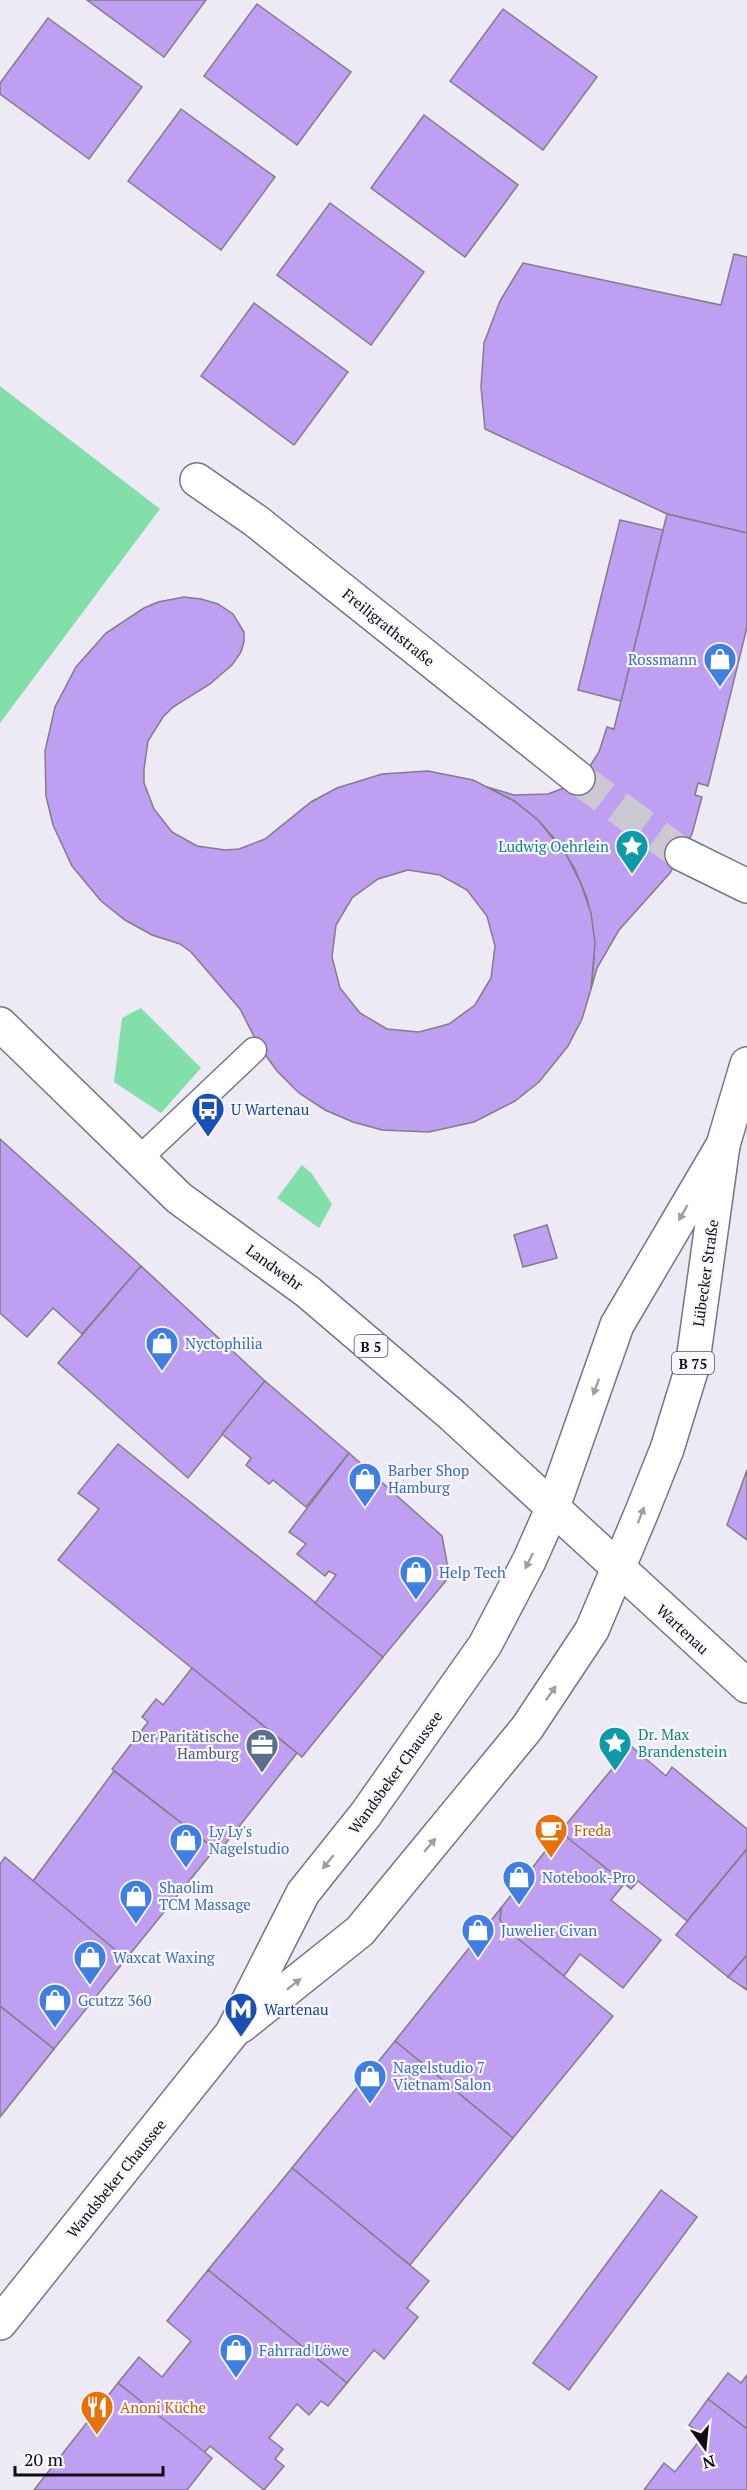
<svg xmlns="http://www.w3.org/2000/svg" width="747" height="2490" font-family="'PT Serif',serif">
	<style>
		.green { fill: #83dfa9 }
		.building { fill: #be9ff1; stroke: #817d88; stroke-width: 1.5; fill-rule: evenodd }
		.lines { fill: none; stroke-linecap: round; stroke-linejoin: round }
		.minor-tunnel { stroke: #ccc8d3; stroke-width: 33; stroke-dasharray: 33 16; stroke-linecap: butt }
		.service-casing { stroke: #797580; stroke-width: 27 }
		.minor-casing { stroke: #797580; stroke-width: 36 }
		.primary-casing { stroke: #797580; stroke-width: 36 }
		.service { stroke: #fff; stroke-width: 24 }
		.minor { stroke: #fff; stroke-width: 33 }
		.primary { stroke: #fff; stroke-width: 33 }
		.oneway { fill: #9f9ea0 }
		.labels { text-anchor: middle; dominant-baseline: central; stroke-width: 4.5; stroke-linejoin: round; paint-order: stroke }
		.shield { fill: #f9f7fe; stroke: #555358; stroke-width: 1.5 }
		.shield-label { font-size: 14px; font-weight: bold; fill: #0f0d11 }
		.street-label { font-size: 15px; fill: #0f0d11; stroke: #f9f7fe }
		.shop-label { font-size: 15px; fill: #366cbe; stroke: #f9f7fe; text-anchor: start }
		.culture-label { font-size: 15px; fill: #0d838f; stroke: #f9f7fe; text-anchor: end }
		.transit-label { font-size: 15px; fill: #164399; stroke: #f9f7fe; text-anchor: start }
		.service-label { font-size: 15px; fill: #4e5e75; stroke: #f9f7fe; text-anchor: end }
		.food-label { font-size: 15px; fill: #c56008; stroke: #f9f7fe; text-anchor: start }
	</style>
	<rect width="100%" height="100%" fill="#ede9f5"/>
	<g class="green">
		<polygon points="0,386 160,509 0,723"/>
		<polygon points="141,1008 201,1068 161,1113 114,1082 122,1018"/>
		<polygon points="302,1165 312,1174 332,1204 319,1228 277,1198"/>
	</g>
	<g class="building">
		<polygon points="87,0 206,0 164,57"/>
		<polygon points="257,4 351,72 297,145 204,76"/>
		<polygon points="503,9 597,77 543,150 450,81"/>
		<polygon points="48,18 142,87 89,159 0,94 0,83"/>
		<polygon points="181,109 275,177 221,250 128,181"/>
		<polygon points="424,115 518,185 465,257 371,188"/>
		<polygon points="330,203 424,272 371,345 277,275"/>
		<polygon points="734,254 747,257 747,533 667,514 485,429 481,387 484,343 500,301 523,263 721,305"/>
		<polygon points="254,303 348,372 294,445 201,376"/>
		<polygon points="667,514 747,533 747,627 708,786 698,783 695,795 702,797 692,834 670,873 619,930 597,968 591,989 594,959 593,928 587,898 575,869 559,844 538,820 514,801 487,787 514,795 548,794 564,788 590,766 599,752 607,727 614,729"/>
		<polygon points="620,520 663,530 621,701 578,690"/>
		<path d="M 184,597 L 201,599 L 218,604 L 233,614 L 244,632 L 244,642 L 241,652 L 232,665 L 210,684 L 173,707 L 163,717 L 148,741 L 144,769 L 144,783 L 154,809 L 172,832 L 197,846 L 225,850 L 239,849 L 265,839 L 311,802 L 337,788 L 382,774 L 428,771 L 473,780 L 514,801 L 538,820 L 567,856 L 581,884 L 591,913 L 595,943 L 591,989 L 582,1019 L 568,1046 L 539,1082 L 515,1101 L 474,1122 L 429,1132 L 382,1130 L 353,1122 L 325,1110 L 299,1093 L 277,1071 L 259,1046 L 240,1009 L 191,952 L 180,944 L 152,935 L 125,920 L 101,901 L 72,866 L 53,825 L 46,796 L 45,751 L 55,707 L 76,667 L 106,633 L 144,608 L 158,602 ZM 408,870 L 440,875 L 467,890 L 487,916 L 495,946 L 491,978 L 475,1005 L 449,1024 L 419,1032 L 387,1029 L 360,1013 L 340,988 L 332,957 L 336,925 L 352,898 L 378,879 Z"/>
		<polygon points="0,1139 141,1266 82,1334 53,1308 27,1337 0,1313"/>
		<polygon points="547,1225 557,1258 523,1267 514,1235"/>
		<polygon points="141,1266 265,1381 188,1478 58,1363"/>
		<polygon points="265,1381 349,1453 306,1507 273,1480 269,1484 246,1465 251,1458 222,1434"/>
		<polygon points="118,1444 383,1657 302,1757 58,1560 99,1509 78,1493"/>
		<polygon points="349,1453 442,1536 446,1557 449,1577 383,1657 315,1603 336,1575 329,1571 325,1576 297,1554 306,1544 289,1532"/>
		<polygon points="747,1470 747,1540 727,1525"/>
		<polygon points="192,1668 297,1753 219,1852 112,1769 148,1722 142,1717 156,1699 163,1705"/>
		<polygon points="631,1746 666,1776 672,1767 747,1829 747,1849 687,1921 638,1881 631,1889 560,1832"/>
		<polygon points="114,1771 215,1849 126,1959 33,1881"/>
		<polygon points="560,1832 625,1883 611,1900 661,1940 623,1988 580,1954 564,1976 506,1929 500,1920 501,1908"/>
		<polygon points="747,1849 747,1955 728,1977 676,1935"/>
		<polygon points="5,1857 126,1959 54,2049 0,2006 0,1864"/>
		<polygon points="501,1908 500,1920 506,1929 613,2016 513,2138 395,2041"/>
		<polygon points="747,1955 747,1990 728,1977"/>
		<polygon points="0,2006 54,2049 0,2117"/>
		<polygon points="395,2041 513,2138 410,2265 292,2168"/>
		<polygon points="292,2168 429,2281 407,2308 418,2317 384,2359 374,2350 347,2383 208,2270"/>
		<polygon points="661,2190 697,2217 569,2390 533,2363"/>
		<polygon points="208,2270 347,2383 328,2406 321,2401 309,2415 297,2404 269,2438 283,2449 275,2459 284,2466 264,2490 210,2446 204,2453 118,2383 139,2357 162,2377 191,2341 167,2321"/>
		<polygon points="728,2373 741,2383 747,2375 747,2429 708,2399"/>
		<polygon points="118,2383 212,2458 187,2490 34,2490"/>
		<polygon points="708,2399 747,2429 747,2490 644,2490 664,2463 675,2472 703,2436 689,2425"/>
	</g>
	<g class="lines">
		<polyline class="minor-tunnel" points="578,778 682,854"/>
		<g class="service-casing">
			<polyline id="service" points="140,1158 254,1050"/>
		</g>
		<g class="minor-casing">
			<g id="minor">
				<polyline points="197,480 256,521 578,778"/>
				<polyline points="682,854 747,886"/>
			</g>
		</g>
		<g class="primary-casing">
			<g id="primary">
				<polyline points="0,1024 179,1198 308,1292 452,1415 747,1686"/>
				<polyline points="241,2026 360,1931 527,1728 592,1630 641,1514 667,1449 692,1368 723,1145 747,1064"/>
				<polyline points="0,2323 232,2033 303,1893 366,1814 485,1645 529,1561 553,1507 617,1325 723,1145"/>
			</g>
		</g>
		<use href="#service" class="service"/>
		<use href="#minor" class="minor"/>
		<use href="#primary" class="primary"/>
	</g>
	<defs><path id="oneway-solid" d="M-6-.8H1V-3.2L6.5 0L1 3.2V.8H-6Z" transform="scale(1.5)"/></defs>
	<g class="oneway">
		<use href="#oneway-solid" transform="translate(683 1213) rotate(120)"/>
		<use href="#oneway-solid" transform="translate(596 1387) rotate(110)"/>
		<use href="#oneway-solid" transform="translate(641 1515) rotate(-69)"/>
		<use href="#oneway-solid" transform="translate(529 1561) rotate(116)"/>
		<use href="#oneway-solid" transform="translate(551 1693) rotate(-55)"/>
		<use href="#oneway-solid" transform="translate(430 1845) rotate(-50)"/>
		<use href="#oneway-solid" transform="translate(328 1862) rotate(129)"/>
		<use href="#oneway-solid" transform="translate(294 1984) rotate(-38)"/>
	</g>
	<defs>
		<g id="shop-pin" transform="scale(1.725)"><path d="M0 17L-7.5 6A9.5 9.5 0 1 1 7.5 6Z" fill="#3f7fe0" stroke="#f9f7fe"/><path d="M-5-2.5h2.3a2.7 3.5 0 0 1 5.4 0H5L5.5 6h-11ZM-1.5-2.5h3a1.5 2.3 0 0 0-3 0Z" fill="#fff"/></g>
		<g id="sight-pin" transform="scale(1.725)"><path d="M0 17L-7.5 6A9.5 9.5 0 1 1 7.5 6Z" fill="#0f9aa8" stroke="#f9f7fe"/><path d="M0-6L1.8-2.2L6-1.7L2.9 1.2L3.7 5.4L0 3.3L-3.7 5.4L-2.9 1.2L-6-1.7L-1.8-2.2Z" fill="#fff"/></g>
		<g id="bus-pin" transform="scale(1.725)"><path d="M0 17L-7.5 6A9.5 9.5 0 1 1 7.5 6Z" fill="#1a4fb4" stroke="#f9f7fe"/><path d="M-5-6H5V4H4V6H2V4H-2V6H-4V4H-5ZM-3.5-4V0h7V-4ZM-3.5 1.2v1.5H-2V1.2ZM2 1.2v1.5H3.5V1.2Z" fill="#fff"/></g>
		<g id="office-pin" transform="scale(1.725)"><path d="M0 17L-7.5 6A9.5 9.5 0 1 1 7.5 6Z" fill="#5c6f8a" stroke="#f9f7fe"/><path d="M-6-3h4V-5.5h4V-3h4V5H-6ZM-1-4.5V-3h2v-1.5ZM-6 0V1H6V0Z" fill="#fff"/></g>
		<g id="cafe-pin" transform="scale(1.725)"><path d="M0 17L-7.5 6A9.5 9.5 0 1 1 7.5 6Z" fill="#e8710a" stroke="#f9f7fe"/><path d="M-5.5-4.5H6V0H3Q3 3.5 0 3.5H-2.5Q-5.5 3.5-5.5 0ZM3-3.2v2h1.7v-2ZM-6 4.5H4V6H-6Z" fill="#fff"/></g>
		<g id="metro-pin" transform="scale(1.725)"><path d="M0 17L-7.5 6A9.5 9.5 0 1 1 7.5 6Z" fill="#1a4fb4" stroke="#f9f7fe"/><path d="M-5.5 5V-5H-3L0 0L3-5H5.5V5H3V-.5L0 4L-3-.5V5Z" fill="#fff"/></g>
		<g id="restaurant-pin" transform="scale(1.725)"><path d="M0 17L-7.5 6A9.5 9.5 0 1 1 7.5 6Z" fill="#e8710a" stroke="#f9f7fe"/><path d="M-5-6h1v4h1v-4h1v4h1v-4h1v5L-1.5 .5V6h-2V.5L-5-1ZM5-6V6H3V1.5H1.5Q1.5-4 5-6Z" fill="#fff"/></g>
	</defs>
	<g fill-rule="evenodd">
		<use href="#shop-pin" x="720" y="659"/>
		<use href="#sight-pin" x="632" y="846"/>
		<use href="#bus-pin" x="208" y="1109"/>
		<use href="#shop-pin" x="162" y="1343"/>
		<use href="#shop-pin" x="365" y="1479"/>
		<use href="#shop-pin" x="416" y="1572"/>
		<use href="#sight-pin" x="615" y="1743"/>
		<use href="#office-pin" x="262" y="1745"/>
		<use href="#cafe-pin" x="551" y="1830"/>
		<use href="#shop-pin" x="186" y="1840"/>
		<use href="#shop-pin" x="519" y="1877"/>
		<use href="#shop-pin" x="136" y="1896"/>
		<use href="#shop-pin" x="478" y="1930"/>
		<use href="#shop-pin" x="90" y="1957"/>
		<use href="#shop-pin" x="55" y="2000"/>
		<use href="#metro-pin" x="241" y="2009"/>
		<use href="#shop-pin" x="370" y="2076"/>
		<use href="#shop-pin" x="236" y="2350"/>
		<use href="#restaurant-pin" x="97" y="2407"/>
	</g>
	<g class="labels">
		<g class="shield">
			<rect x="354.5" y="1335" width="33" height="22" rx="4.5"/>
			<rect x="672" y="1352" width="42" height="22" rx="4.5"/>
		</g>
		<g class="shield-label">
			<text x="371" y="1346">B 5</text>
			<text x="693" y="1363">B 75</text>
		</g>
		<g class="street-label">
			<text transform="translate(389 627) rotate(39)">Freiligrathstraße</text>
			<text transform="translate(275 1267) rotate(36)">Landwehr</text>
			<text transform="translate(705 1273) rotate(-82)">Lübecker Straße</text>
			<text transform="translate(683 1629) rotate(43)">Wartenau</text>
			<text transform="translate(395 1772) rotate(-54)">Wandsbeker Chaussee</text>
			<text transform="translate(116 2178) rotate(-51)">Wandsbeker Chaussee</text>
		</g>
		<g class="shop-label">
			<text x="697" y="659" text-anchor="end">Rossmann</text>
			<text x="185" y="1343">Nyctophilia</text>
			<text x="388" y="1470">Barber Shop<tspan x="388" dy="17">Hamburg</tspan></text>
			<text x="439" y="1572">Help Tech</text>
			<text x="209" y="1831">Ly Ly's<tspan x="209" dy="17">Nagelstudio</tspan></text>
			<text x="542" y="1877">Notebook-Pro</text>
			<text x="159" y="1887">Shaolim<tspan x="159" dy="17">TCM Massage</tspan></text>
			<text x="501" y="1930">Juwelier Civan</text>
			<text x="113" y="1957">Waxcat Waxing</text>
			<text x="78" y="2000">Gcutzz 360</text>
			<text x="393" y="2067">Nagelstudio 7<tspan x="393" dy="17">Vietnam Salon</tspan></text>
			<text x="259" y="2350">Fahrrad Löwe</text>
		</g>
		<g class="culture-label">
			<text x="609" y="846">Ludwig Oehrlein</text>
			<text x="638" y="1734" text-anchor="start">Dr. Max<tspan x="638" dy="17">Brandenstein</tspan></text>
		</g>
		<g class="transit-label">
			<text x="231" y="1109">U Wartenau</text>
			<text x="264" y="2009">Wartenau</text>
		</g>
		<g class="service-label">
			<text x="239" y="1736">Der Paritätische<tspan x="239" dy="17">Hamburg</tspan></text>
		</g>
		<g class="food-label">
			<text x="574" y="1830">Freda</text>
			<text x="120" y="2407">Anoni Küche</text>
		</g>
	</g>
	<g transform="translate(705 2448) rotate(165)" stroke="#f9f7fe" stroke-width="4.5" paint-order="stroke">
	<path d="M0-4.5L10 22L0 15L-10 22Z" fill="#0f0d11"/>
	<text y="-9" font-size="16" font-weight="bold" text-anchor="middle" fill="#0f0d11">N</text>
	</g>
	<path d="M15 2466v9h148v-9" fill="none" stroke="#0f0d11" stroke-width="3"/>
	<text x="24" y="2466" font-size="18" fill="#0f0d11" stroke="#f9f7fe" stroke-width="4.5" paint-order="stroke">20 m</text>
</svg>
